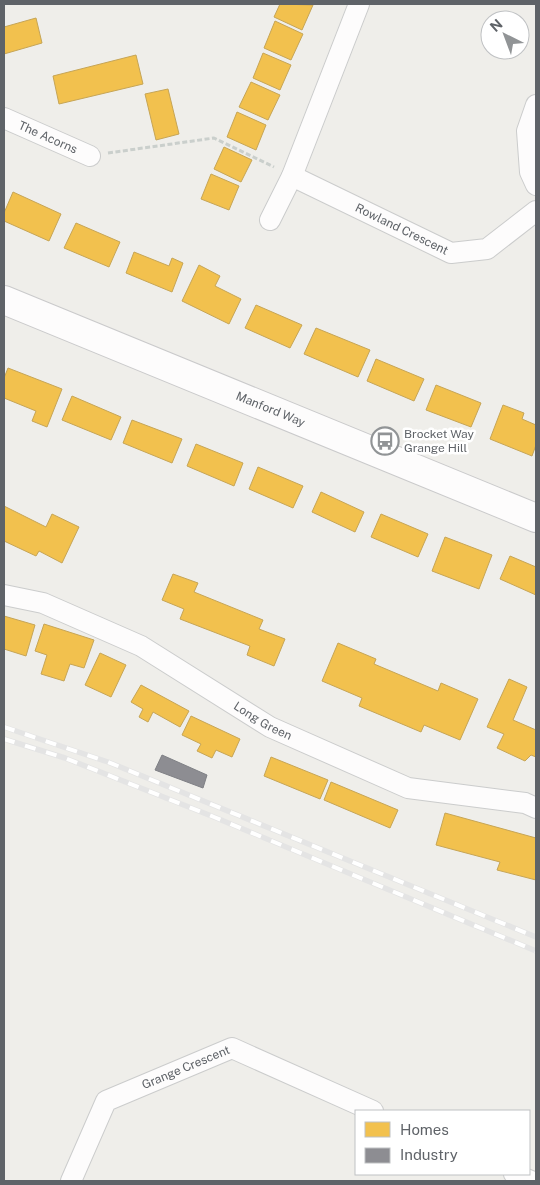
<svg xmlns="http://www.w3.org/2000/svg" width="540" height="1185" font-family="'Public Sans',sans-serif">
	<style>
		.homes { fill: #f2c14e; stroke: #c6a556 }
		.industry { fill: #8d8d92; stroke: #7f8085 }
		.lines { fill: none; stroke-linecap: round; stroke-linejoin: round }
		.street-casing { stroke: #cbcccc; stroke-width: 22 }
		.secondary-casing { stroke: #cacacb; stroke-width: 30 }
		.path { stroke: #cacfcc; stroke-width: 3; stroke-dasharray: 5 2.5; stroke-linecap: butt }
		.street { stroke: #fdfcfc; stroke-width: 20 }
		.secondary { stroke: #fdfcfc; stroke-width: 28 }
		.rail-casing { stroke: #e4e4e4; stroke-width: 5.5 }
		.rail { stroke: #fff; stroke-width: 4; stroke-dasharray: 11; stroke-linecap: butt }
		.labels { text-anchor: middle; dominant-baseline: central; stroke-width: 5; stroke-linejoin: round; paint-order: stroke }
		.street-label { font-size: 12px; fill: #5f6368; stroke: #fff }
		.poi-label { font-size: 12px; fill: #5f6368; stroke: #fff; text-anchor: start }
	</style>
	<rect width="100%" height="100%" fill="#efeeea"/>
	<g class="homes">
		<polygon points="280,4 313,5 302,30 274,17"/>
		<polygon points="36,18 42,43 4,54 4,27"/>
		<polygon points="275,21 303,34 291,60 264,48"/>
		<polygon points="263,53 291,65 280,90 253,78"/>
		<polygon points="136,55 143,84 59,104 53,76"/>
		<polygon points="251,82 280,95 268,120 239,107"/>
		<polygon points="168,89 179,134 156,140 145,94"/>
		<polygon points="237,112 266,125 256,150 227,137"/>
		<polygon points="224,147 252,160 241,182 214,169"/>
		<polygon points="211,174 239,186 229,210 201,199"/>
		<polygon points="13,192 61,214 49,241 4,221 4,213"/>
		<polygon points="76,223 120,242 109,267 64,248"/>
		<polygon points="134,252 169,266 172,258 183,263 172,292 126,273"/>
		<polygon points="199,265 220,276 215,286 241,299 229,324 182,301"/>
		<polygon points="256,305 302,325 290,348 245,328"/>
		<polygon points="316,328 370,350 358,377 304,354"/>
		<polygon points="376,359 424,379 414,401 367,381"/>
		<polygon points="8,368 62,389 47,427 32,421 36,411 4,398 4,378"/>
		<polygon points="436,385 481,403 471,427 426,410"/>
		<polygon points="72,396 121,417 111,440 62,420"/>
		<polygon points="503,405 524,413 522,419 536,425 536,445 532,456 490,439"/>
		<polygon points="132,420 182,439 172,463 123,443"/>
		<polygon points="196,444 243,463 234,486 187,466"/>
		<polygon points="258,467 303,486 293,508 249,489"/>
		<polygon points="321,492 364,512 355,532 312,512"/>
		<polygon points="4,506 46,527 52,514 79,527 62,563 39,551 36,556 4,541"/>
		<polygon points="381,514 428,534 418,557 371,537"/>
		<polygon points="445,537 492,555 479,589 432,571"/>
		<polygon points="510,556 536,567 536,595 500,579"/>
		<polygon points="173,574 198,583 194,592 263,620 259,629 285,639 274,666 247,655 250,646 180,619 184,609 162,600"/>
		<polygon points="4,616 35,625 26,656 4,649"/>
		<polygon points="44,624 94,640 84,668 70,664 64,681 41,674 47,655 35,651"/>
		<polygon points="338,643 376,659 374,664 438,691 441,683 478,699 460,740 424,725 421,732 359,706 362,698 322,681"/>
		<polygon points="100,653 126,665 111,697 85,685"/>
		<polygon points="509,679 527,687 513,720 536,730 536,757 531,755 525,761 497,748 504,734 487,727"/>
		<polygon points="141,685 189,711 180,727 153,712 148,722 139,717 143,709 131,702"/>
		<polygon points="191,716 240,739 232,757 216,750 212,758 197,751 201,744 182,735"/>
		<polygon points="271,757 328,780 320,799 264,776"/>
		<polygon points="331,782 398,810 390,828 324,800"/>
		<polygon points="445,813 536,838 536,880 497,870 500,862 436,845"/>
	</g>
	<polygon class="industry" points="162,755 207,775 203,788 155,770"/>
	<g class="lines">
		<g class="street-casing">
			<g id="street">
				<polyline points="536,105 527,131 530,172 536,185"/>
				<path id="s1" d="M 4,118 L 90,156"/>
				<path id="s2" d="M 292,176 L 451,253 L 487,249 L 536,211"/>
				<polyline points="270,220 292,176 359,4"/>
				<path id="s3" d="M 4,595 L 43,603 L 141,646 L 270,727 L 408,788 L 525,803 L 536,808"/>
				<polyline points="514,1174 531,1181"/>
				<path id="s4" d="M 71,1181 L 106,1101 L 232,1048 L 373,1111"/>
			</g>
		</g>
		<g class="secondary-casing">
			<g id="secondary">
				<path id="s5" d="M 4,300 L 536,518"/>
			</g>
		</g>
		<polyline class="path" points="108,153 214,138 274,167"/>
		<use href="#street" class="street"/>
		<use href="#secondary" class="secondary"/>
		<g class="rail-casing">
			<g id="rail">
				<polyline points="4,727 108,762 536,937"/>
				<polyline points="4,739 65,758 214,817 536,951"/>
			</g>
		</g>
		<use href="#rail" class="rail"/>
	</g>
	<defs>
		<g id="bus-ring" transform="scale(1.4375)"><circle r="9.5" fill="#fff" stroke="#919496" stroke-width="1.5"/><path d="M-5-6H5V4H4V6H2V4H-2V6H-4V4H-5ZM-3.5-4V0h7V-4ZM-3.5 1.2v1.5H-2V1.2ZM2 1.2v1.5H3.5V1.2Z" fill="#919496"/></g>
	</defs>
	<g fill-rule="evenodd">
		<use href="#bus-ring" x="385" y="441"/>
	</g>
	<g class="labels">
		<g class="street-label">
			<text stroke="none"><textPath href="#s1" startOffset="48">The Acorns</textPath></text>
			<text stroke="none"><textPath href="#s2" startOffset="122">Rowland Crescent</textPath></text>
			<text stroke="none"><textPath href="#s5" startOffset="288">Manford Way</textPath></text>
			<text stroke="none"><textPath href="#s3" startOffset="290">Long Green</textPath></text>
			<text stroke="none"><textPath href="#s4" startOffset="174">Grange Crescent</textPath></text>
		</g>
		<g class="poi-label">
			<text x="404" y="434">Brocket Way<tspan x="404" dy="14">Grange Hill</tspan></text>
		</g>
	</g>
	<rect width="540" height="1185" fill="none" stroke="#5f6368" stroke-width="10"/>
	<rect x="355" y="1110" width="175" height="65" fill="#ffffff" stroke="#bfc1c3"/>
	<rect x="365" y="1122" width="25" height="15" fill="#f2c14e" stroke="#bfc1c3"/>
	<text x="400" y="1135" font-size="15" fill="#5f6368">Homes</text>
	<rect x="365" y="1148" width="25" height="15" fill="#8d8d92" stroke="#bfc1c3"/>
	<text x="400" y="1160" font-size="15" fill="#5f6368">Industry</text>
	<g transform="translate(505 35) rotate(318)"><circle r="24" fill="#ffffff" stroke="#bfc1c3"/>
	<path d="M0-4L9 19L0 12L-9 19Z" fill="#919496"/>
	<text y="-8" font-size="14" font-weight="bold" text-anchor="middle" fill="#5f6368">N</text>
	</g>
</svg>
